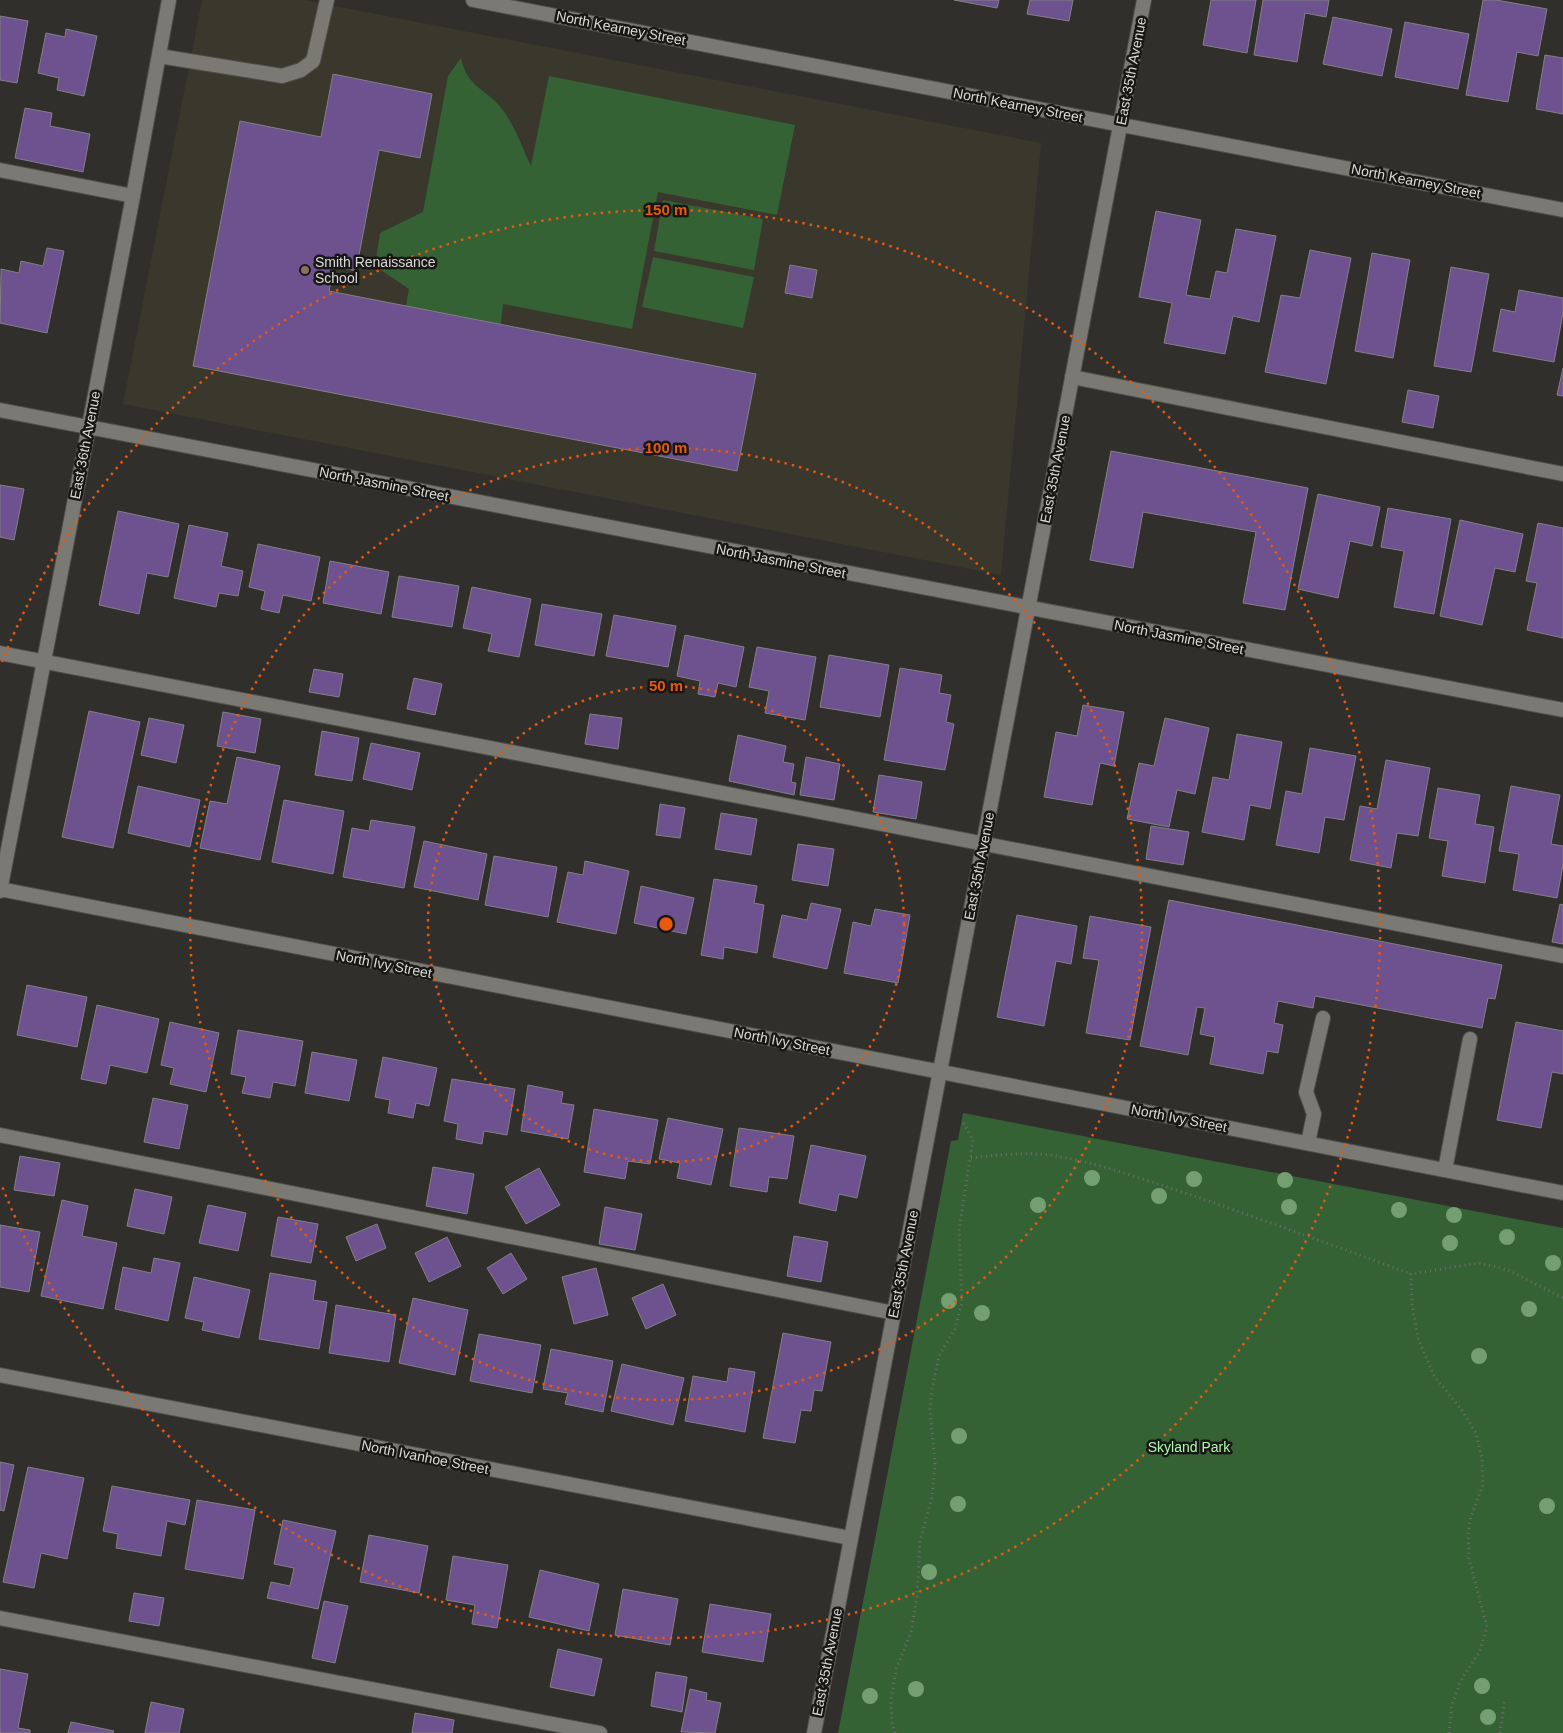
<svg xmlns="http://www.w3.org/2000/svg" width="1563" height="1733" font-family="Helvetica,sans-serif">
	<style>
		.built { fill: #3a372d }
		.green { fill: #346235 }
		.building { fill: #6e5290; stroke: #828085 }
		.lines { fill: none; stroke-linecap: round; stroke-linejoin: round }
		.service-casing { stroke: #4e4e4a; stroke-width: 16 }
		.minor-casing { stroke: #4e4e4a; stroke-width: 16 }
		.tertiary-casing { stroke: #4e4e4a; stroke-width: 16 }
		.path { stroke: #6f6e6b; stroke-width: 3; stroke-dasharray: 1 4; stroke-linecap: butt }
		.service { stroke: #7b7974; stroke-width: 14 }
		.minor { stroke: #7b7974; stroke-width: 14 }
		.tertiary { stroke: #7b7974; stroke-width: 14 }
		.tree { fill: #749f72 }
		.ring { fill: none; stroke: #e8590c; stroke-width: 2.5; stroke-dasharray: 2.5 5 }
		.education-dot { fill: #8d6e63; stroke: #181715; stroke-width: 2 }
		.labels { text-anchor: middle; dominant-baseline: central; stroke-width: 5; stroke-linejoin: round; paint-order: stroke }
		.street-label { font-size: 14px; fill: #dadad7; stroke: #181715 }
		.poi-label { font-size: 14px; fill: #dadad7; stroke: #181715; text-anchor: start }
		.park-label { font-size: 14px; fill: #acfaac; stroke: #181715 }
		.centre { fill: #e8590c; stroke: #181715; stroke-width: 2.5 }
		.ring-label { font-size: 15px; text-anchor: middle; font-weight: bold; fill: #e8590c; stroke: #181715; stroke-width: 5; stroke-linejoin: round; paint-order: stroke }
	</style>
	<rect width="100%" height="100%" fill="#302f2b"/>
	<polygon class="built" points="202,0 304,0 1041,143 1001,575 123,404"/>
	<g class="green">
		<path d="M 461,58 C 467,88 487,89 502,109 C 515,126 522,147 531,166 L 549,76 L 795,125 L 777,215 L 658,192 L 632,329 L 503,304 L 501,324 L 406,306 L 409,289 L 375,266 L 380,233 L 423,212 L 448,76 Z"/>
		<polygon points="663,200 763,219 754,270 654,251"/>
		<polygon points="653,257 754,277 743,328 642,307"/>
		<polygon points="963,1113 1563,1228 1563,1733 838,1733 951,1141 958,1140"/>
	</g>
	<g class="building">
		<polygon points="954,0 999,0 997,8"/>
		<polygon points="1030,0 1073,0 1069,21 1027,14"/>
		<polygon points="1211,0 1256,0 1247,53 1203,45"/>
		<polygon points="1263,0 1329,0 1326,17 1305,13 1297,62 1254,55"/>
		<polygon points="1483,0 1496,0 1547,9 1538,56 1517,52 1508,102 1466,95"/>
		<polygon points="0,16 28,21 17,83 0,80"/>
		<polygon points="1333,17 1392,29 1382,76 1323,64"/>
		<polygon points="1405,22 1469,34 1458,89 1395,77"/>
		<polygon points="66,29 97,36 84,96 57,90 59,78 38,73 46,33 65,37"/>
		<polygon points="1545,55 1563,58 1563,114 1536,109"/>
		<polygon points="333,74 432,94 420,158 379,150 356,271 334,266 329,291 756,374 737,471 193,366 240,121 321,137"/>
		<polygon points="25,108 52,113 50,126 90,134 83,172 15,158"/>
		<polygon points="1156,211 1201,220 1186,295 1210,299 1216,271 1227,273 1236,229 1276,236 1259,322 1233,316 1225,354 1164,343 1172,303 1139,297"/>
		<polygon points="47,248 64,251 47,333 0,323 1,269 19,273 21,261 43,266"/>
		<polygon points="1310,250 1351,258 1326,384 1265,372 1281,295 1300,298"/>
		<polygon points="1372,253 1410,260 1393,358 1355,351"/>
		<polygon points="790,265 817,270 812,298 785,293"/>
		<polygon points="1451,267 1489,274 1471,372 1434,366"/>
		<polygon points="1519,290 1563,298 1563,313 1554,362 1493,351 1501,309 1515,312"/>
		<polygon points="1563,368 1563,396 1557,395"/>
		<polygon points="1408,390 1439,396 1433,428 1402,422"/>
		<polygon points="1111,451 1308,488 1285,610 1243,603 1256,532 1143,512 1133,568 1090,560"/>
		<polygon points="0,485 24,489 14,540 0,537"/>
		<polygon points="1318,494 1380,507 1372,546 1350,541 1338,598 1298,589"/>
		<polygon points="1388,508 1451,519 1434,614 1394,607 1404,551 1381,547"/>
		<polygon points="118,511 179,524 168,577 147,573 139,614 99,605"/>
		<polygon points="1460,520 1523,534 1515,572 1495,568 1482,625 1440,616"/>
		<polygon points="1538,523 1563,528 1563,638 1527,630 1537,583 1526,581"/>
		<polygon points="189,525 228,533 221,566 243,571 238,596 219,593 216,607 174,598"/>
		<polygon points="258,544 320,557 311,601 283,595 279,613 261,609 265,591 249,587"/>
		<polygon points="330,561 389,572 381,614 323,603"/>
		<polygon points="399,576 459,586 452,627 392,617"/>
		<polygon points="472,587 531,599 519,657 488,651 492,634 463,628"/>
		<polygon points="542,604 602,614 594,656 535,645"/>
		<polygon points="614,615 676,626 668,667 606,656"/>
		<polygon points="685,635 744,647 736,687 718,683 715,697 698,694 700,681 677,676"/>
		<polygon points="757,647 816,657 805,720 765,713 769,691 749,687"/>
		<polygon points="829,655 889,665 880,717 820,707"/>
		<polygon points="900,668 942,675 939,693 951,695 946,722 954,724 945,770 884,760"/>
		<polygon points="314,669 343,674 339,697 309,692"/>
		<polygon points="414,678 442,684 435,715 407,709"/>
		<polygon points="1083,705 1124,712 1114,766 1100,763 1092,805 1044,797 1056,732 1077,736"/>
		<polygon points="89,711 140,722 113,848 62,837"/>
		<polygon points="223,712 261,719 255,753 217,746"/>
		<polygon points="590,714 622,718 618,749 585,744"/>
		<polygon points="149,718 184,725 176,763 141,755"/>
		<polygon points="1165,718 1209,728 1195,794 1177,790 1169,827 1127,819 1139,763 1154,766"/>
		<polygon points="322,731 359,738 352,781 315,775"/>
		<polygon points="1237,734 1282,742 1270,809 1250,805 1244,840 1202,832 1213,777 1229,780"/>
		<polygon points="738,735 786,746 783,762 794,764 791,782 796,783 794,795 729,781"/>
		<polygon points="371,743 420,753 412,790 363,779"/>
		<polygon points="1310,748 1356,756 1344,820 1325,817 1319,853 1276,845 1286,791 1302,794"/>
		<polygon points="237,757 280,766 260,860 200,848 210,801 227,804"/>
		<polygon points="806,757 840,764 834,800 800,795"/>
		<polygon points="1386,760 1430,768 1418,836 1397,833 1391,868 1350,860 1360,806 1377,809"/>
		<polygon points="879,775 922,782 916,819 873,812"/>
		<polygon points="138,786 200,800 190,847 128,833"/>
		<polygon points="1511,786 1560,795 1551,844 1563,846 1563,865 1557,898 1513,890 1519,854 1499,851"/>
		<polygon points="1438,788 1480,795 1475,824 1494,827 1485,883 1442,876 1448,841 1429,838"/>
		<polygon points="284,800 344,811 333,874 272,862"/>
		<polygon points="660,804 685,808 680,838 656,835"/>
		<polygon points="721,813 757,819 751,855 715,849"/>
		<polygon points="371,820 415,827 404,888 343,877 352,828 369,831"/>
		<polygon points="1151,826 1189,832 1183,865 1146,859"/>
		<polygon points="424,841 487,854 478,900 414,887"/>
		<polygon points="798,844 834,849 828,886 792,880"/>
		<polygon points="494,856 557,867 548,917 485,905"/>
		<polygon points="585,861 629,871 616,934 557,922 568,872 583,875"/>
		<polygon points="714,879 757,886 754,903 764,905 757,953 724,947 723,959 701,955"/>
		<polygon points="641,886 694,898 686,934 634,923"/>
		<polygon points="1169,900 1502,965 1495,999 1488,998 1482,1028 1315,996 1313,1008 1278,1001 1274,1023 1283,1025 1278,1053 1267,1051 1263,1074 1210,1064 1215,1037 1200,1034 1205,1008 1197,1007 1188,1055 1140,1046"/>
		<polygon points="811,903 841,909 827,969 773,957 782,915 807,920"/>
		<polygon points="1560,904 1563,905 1563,944 1552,942"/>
		<polygon points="875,909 910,915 898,983 844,973 853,922 871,926"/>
		<polygon points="1017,915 1077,926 1071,964 1056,961 1044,1026 997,1017"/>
		<polygon points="1090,916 1151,927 1130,1040 1086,1033 1099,960 1083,958"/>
		<polygon points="27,985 87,997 77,1047 17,1035"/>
		<polygon points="97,1005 159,1019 147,1073 110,1065 106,1084 81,1079"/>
		<polygon points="170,1022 219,1033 206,1092 170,1084 174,1068 161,1065"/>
		<polygon points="1516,1022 1563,1031 1563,1074 1552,1072 1541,1128 1497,1120"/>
		<polygon points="238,1030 303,1041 295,1086 273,1082 270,1098 242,1093 246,1077 231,1074"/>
		<polygon points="312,1052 357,1060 349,1101 305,1093"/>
		<polygon points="383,1057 437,1068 429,1106 416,1103 413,1118 388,1113 390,1100 375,1097"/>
		<polygon points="452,1079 515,1089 507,1135 484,1131 482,1144 456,1139 458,1124 444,1121"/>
		<polygon points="528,1085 563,1092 561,1103 574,1105 568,1139 521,1131"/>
		<polygon points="153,1098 188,1105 179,1149 144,1142"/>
		<polygon points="594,1109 658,1120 650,1164 628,1161 625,1179 584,1172"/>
		<polygon points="668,1118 723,1129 711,1185 677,1178 680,1163 659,1159"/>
		<polygon points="739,1128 794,1136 787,1179 769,1177 767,1192 730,1186"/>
		<polygon points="811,1145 866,1156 857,1198 839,1194 836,1211 799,1203"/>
		<polygon points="20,1156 60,1163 54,1196 14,1190"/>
		<polygon points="433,1167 474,1174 467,1214 426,1206"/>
		<polygon points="539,1168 560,1205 526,1224 505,1187"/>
		<polygon points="135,1189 172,1197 164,1234 127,1226"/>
		<polygon points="62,1200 88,1206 82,1236 117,1243 103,1309 41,1296"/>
		<polygon points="208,1205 246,1213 238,1251 199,1243"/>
		<polygon points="605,1207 642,1214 635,1250 599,1244"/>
		<polygon points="278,1217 318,1224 311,1263 271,1256"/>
		<polygon points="377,1224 386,1248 356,1261 346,1237"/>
		<polygon points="0,1225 40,1232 29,1292 0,1287"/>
		<polygon points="794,1236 828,1242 821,1282 787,1276"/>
		<polygon points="447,1237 461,1266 429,1282 415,1253"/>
		<polygon points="511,1253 527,1279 503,1294 487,1268"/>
		<polygon points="154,1258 180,1263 168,1321 115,1309 123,1267 151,1273"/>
		<polygon points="596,1268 608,1315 574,1324 562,1277"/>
		<polygon points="270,1273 316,1281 313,1300 327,1302 319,1349 259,1339"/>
		<polygon points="194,1277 250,1290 239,1338 202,1330 204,1322 185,1318"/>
		<polygon points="663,1284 676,1315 646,1329 632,1298"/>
		<polygon points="413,1298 468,1310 455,1375 399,1363"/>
		<polygon points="336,1305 396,1315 389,1362 329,1353"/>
		<polygon points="783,1333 831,1342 822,1391 814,1390 811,1411 801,1410 795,1443 763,1438"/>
		<polygon points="479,1334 541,1345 532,1393 470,1381"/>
		<polygon points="551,1349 613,1361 603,1412 565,1404 568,1393 543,1389"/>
		<polygon points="622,1364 684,1378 673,1425 611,1411"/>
		<polygon points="729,1368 755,1372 745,1432 685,1421 693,1376 727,1382"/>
		<polygon points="0,1462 14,1465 4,1511 0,1510"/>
		<polygon points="28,1467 84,1478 67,1559 41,1553 34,1588 3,1582"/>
		<polygon points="112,1486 190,1500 185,1525 167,1521 161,1556 116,1548 118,1534 103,1531"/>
		<polygon points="197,1500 255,1510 243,1579 185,1569"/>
		<polygon points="283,1520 336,1531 318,1609 267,1598 271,1582 290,1586 294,1568 274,1564"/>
		<polygon points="369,1535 428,1546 419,1593 360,1582"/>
		<polygon points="453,1556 508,1565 497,1628 472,1624 475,1605 446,1600"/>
		<polygon points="540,1570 599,1584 589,1631 529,1617"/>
		<polygon points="623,1589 678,1599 670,1645 615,1635"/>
		<polygon points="134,1593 164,1598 159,1626 129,1621"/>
		<polygon points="324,1601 348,1606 335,1663 312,1658"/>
		<polygon points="710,1604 771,1614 763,1662 702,1652"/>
		<polygon points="558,1649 602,1659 594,1696 550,1687"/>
		<polygon points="0,1669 28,1674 18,1728 30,1730 30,1733 0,1733"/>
		<polygon points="656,1672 687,1677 682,1712 651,1706"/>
		<polygon points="690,1689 707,1693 706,1700 721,1703 715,1733 681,1732"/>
		<polygon points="151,1702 184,1709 179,1733 145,1733"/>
		<polygon points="415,1713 454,1720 452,1733 412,1733"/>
		<polygon points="71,1722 114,1731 113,1733 68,1733"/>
	</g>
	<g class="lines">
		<g class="service-casing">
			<g id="service">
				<polyline points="159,56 282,76 301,70 313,61 327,0"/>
				<polyline points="0,170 133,196"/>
				<polyline points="1072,377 1563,474"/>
				<polyline points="0,653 1563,956"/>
				<polyline points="0,1135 894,1313"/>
				<polyline points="1308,1143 1314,1114 1306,1092 1323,1018"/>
				<polyline points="1445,1170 1470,1039"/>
				<polyline points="0,1618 600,1733"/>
			</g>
		</g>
		<g class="minor-casing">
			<g id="minor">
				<polyline points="0,410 1563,710"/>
				<polyline points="0,889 1563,1193"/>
				<polyline points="0,891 133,196 169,0"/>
				<polyline points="0,1375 850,1538"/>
			</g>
		</g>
		<g class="tertiary-casing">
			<g id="tertiary">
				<polyline points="473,0 1563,210"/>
				<polyline points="814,1733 1144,0"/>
			</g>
		</g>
		<g class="path">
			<path d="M 971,1158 C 997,1155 1023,1152 1050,1155 C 1101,1163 1151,1182 1200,1198 C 1271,1223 1341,1248 1411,1274"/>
			<polyline points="895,1733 892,1724 891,1699 896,1670 911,1632 917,1596 920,1541 932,1497 935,1464 930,1409 932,1389 939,1356 955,1329 962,1303 959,1229 973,1140 963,1122"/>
			<polyline points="1449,1733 1452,1704 1462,1678 1479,1653 1487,1627 1469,1559 1468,1532 1471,1516 1483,1485 1482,1458 1476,1433 1461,1409 1434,1376 1418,1338 1412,1305 1411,1274 1479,1263 1508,1270 1563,1298"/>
			<polyline points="1500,1733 1505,1699"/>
		</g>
		<use href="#service" class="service"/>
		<use href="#minor" class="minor"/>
		<use href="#tertiary" class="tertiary"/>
	</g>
	<g class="tree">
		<circle cx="1092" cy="1178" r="8"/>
		<circle cx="1194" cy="1179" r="8"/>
		<circle cx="1285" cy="1180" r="8"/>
		<circle cx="1159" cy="1196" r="8"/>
		<circle cx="1038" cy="1205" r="8"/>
		<circle cx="1289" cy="1207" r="8"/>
		<circle cx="1399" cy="1210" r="8"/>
		<circle cx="1454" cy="1215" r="8"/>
		<circle cx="1507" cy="1237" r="8"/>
		<circle cx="1450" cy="1243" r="8"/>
		<circle cx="1553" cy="1263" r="8"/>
		<circle cx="949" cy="1301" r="8"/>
		<circle cx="1529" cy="1309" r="8"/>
		<circle cx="982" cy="1313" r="8"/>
		<circle cx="1479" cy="1356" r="8"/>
		<circle cx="959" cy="1436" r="8"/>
		<circle cx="958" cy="1504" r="8"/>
		<circle cx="1547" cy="1506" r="8"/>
		<circle cx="929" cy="1572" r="8"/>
		<circle cx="1482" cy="1686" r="8"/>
		<circle cx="916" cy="1689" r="8"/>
		<circle cx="870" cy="1696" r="8"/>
		<circle cx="1488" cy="1717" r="8"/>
	</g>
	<g class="ring">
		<circle cx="666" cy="924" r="238"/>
		<circle cx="666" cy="924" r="476"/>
		<path d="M2 662A714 714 0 1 1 2 1186"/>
	</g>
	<circle class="education-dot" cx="305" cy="270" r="5"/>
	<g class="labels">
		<g class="street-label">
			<text transform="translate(621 28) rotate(11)">North Kearney Street</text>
			<text transform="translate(1131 71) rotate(-79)">East 35th Avenue</text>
			<text transform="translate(1018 105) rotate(11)">North Kearney Street</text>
			<text transform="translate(1416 181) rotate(11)">North Kearney Street</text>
			<text transform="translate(85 445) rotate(-79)">East 36th Avenue</text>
			<text transform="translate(1055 469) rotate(-79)">East 35th Avenue</text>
			<text transform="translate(384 484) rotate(11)">North Jasmine Street</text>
			<text transform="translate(781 561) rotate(11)">North Jasmine Street</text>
			<text transform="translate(1179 637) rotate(11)">North Jasmine Street</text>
			<text transform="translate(979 866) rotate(-79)">East 35th Avenue</text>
			<text transform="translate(384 964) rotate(11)">North Ivy Street</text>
			<text transform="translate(782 1041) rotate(11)">North Ivy Street</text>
			<text transform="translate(1179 1118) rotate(11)">North Ivy Street</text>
			<text transform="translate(903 1264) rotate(-79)">East 35th Avenue</text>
			<text transform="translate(425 1457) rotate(11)">North Ivanhoe Street</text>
			<text transform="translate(827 1662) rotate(-79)">East 35th Avenue</text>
		</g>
		<g class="poi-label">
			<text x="315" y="262">Smith Renaissance<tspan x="315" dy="16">School</tspan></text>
		</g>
		<g class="park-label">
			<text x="1189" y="1447">Skyland Park</text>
		</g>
	</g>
	<circle cx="666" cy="924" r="8" class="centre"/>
	<g class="ring-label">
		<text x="666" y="215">150 m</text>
		<text x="666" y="453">100 m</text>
		<text x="666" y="691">50 m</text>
	</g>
</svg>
